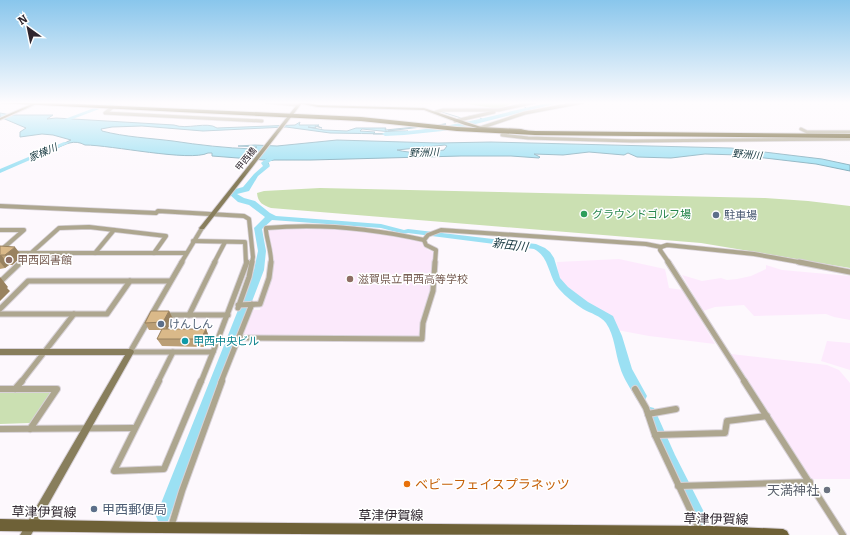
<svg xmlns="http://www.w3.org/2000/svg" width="850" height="535" font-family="Bitter,'Noto Sans JP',serif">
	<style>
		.built { fill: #fdeafd }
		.education { fill: #fbe9fb }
		.green { fill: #cbe0b2 }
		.water { fill: #9be0f3; stroke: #7ba8b8; fill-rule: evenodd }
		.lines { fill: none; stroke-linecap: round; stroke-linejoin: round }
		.stream { stroke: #7ba8b8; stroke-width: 1 }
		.river { fill: #9be0f3; fill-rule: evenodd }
		.street-far3-casing { stroke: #d8d2d8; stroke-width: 4.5 }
		.street-far2-casing { stroke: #d8d2d8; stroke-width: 5.5 }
		.street-far1-casing { stroke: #d8d2d8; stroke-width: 7 }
		.street-casing { stroke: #d8d2d8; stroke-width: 8 }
		.secondary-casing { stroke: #d8d2d8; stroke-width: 2 }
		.primary-casing { stroke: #d8d2d8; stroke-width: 2 }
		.highway-casing { stroke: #d8d2d8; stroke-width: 2 }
		.street-far3 { stroke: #ada68f; stroke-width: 3 }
		.street-far2 { stroke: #ada68f; stroke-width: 4 }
		.street-far1 { stroke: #ada68f; stroke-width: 5 }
		.street { stroke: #ada68f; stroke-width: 6 }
		.secondary { fill: #887e5c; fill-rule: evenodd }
		.primary { fill: #6e6137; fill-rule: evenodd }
		.highway { fill: #584912; fill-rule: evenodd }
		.wall { fill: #bb9f76 }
		.shaded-wall { fill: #998260 }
		.building { fill: #dab989; stroke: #998260 }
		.leisure-dot { fill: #2e9e5b; stroke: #fff; stroke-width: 1.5 }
		.service-dot { fill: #5c6f8a; stroke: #fff; stroke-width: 1.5 }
		.education-dot { fill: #8d6e63; stroke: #fff; stroke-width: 1.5 }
		.culture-dot { fill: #0f9aa8; stroke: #fff; stroke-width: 1.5 }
		.food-dot { fill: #e8710a; stroke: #fff; stroke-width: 1.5 }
		.worship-dot { fill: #6b7280; stroke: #fff; stroke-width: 1.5 }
		.labels { text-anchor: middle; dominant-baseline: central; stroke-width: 3; stroke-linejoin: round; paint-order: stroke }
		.far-street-label { font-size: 9px; fill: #2f262f; stroke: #fff }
		.far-water-label { font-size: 10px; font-style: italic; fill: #183941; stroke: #fff }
		.leisure-label { font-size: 11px; fill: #27864d; stroke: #fff; text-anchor: start }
		.service-label { font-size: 11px; fill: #4e5e75; stroke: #fff; text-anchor: start }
		.education-label { font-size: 11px; fill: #785e54; stroke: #fff; text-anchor: start }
		.culture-label { font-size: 11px; fill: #0d838f; stroke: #fff; text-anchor: start }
		.water-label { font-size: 12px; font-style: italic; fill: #183941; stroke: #fff }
		.near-food-label { font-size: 13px; fill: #c56008; stroke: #fff; text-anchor: start }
		.near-worship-label { font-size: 13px; fill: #5b616d; stroke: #fff; text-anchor: end }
		.near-service-label { font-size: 13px; fill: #4e5e75; stroke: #fff; text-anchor: start }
		.near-street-label { font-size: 13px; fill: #2f262f; stroke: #fff }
	</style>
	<rect width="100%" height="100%" fill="#fdf8fd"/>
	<g class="built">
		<polygon points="619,259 665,269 669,288 683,290 715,344 649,336 617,330 611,318 602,311 585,302 566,287 558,275 557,262"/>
		<polygon points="766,265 782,270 850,276 850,320 834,317 826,314 754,316 744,305 715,307 703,311 682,275 702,281 721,278 727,280 737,279 751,276 766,269"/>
		<polygon points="827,341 850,343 850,370 821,361"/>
		<polygon points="731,354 827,365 839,370 850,383 850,479 811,479"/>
	</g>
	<polygon class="education" points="289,226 355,229 422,241 428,250 435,252 430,291 421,324 421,337 245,335 242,333 251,310 260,310 271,267 265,229"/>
	<g class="green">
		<polygon points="388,102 515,102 499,109 455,102 425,104"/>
		<path d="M 320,188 L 765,198 L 808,201 L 850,206 L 850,268 L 701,243 L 271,208 C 263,205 258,203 257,193 L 264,191 Z"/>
		<polygon points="51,390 52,393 31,423 0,424 0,391"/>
	</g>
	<path class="water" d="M 0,113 L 11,115 L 53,115 L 47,119 L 56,118 L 174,125 C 187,130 207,121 217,128 L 295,125 L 300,122 L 299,125 L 319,125 L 317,126 L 322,128 L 315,126 L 316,128 L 308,127 L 324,130 L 347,131 L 356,128 L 386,128 L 385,130 L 446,124 L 388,131 L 408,131 L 401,133 L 362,129 L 360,131 L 375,132 L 373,134 L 396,134 L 393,134 C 372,134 351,133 330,133 L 286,127 L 203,131 L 142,126 L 112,127 L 101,129 L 102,131 C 125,137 149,138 173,141 C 199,145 226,148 253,149 L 257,147 L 238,146 L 255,145 L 277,146 L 337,140 L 438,143 L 491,142 L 731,148 L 822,159 L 850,165 L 850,171 L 816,164 L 739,155 L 705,154 L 671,158 L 637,157 L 628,153 L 624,155 L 589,152 L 563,155 L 534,154 L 540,157 L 539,158 L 511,156 L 461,156 L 311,160 L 274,160 L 267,161 L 269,165 L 266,162 L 271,158 L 264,160 L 212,156 L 212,153 L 208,153 C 190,162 111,145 85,145 C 74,139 66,144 55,149 L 54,148 L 71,140 L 53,135 L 42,134 L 20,137 L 20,132 L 26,128 L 0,117 ZM 445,145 L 447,146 L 444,150 C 428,152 412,154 397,150 Z"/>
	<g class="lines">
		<g class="stream">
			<polyline points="522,105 526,108"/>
			<polyline points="444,111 442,112 461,118"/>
			<polyline points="469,116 476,115"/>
			<polyline points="480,118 484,120"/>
		</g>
		<g class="river">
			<polygon points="110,102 118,102 62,123 57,122"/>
			<path d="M 562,102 L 452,130 L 404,135 L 385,136 L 382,134 L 385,132 C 443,131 492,115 547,103 Z"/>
			<polygon points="64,142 69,143 0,173 0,169"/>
			<path d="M 271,151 L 275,151 L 278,156 L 277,157 L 268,163 L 270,166 L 269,167 L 258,176 L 249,191 L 237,194 L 244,198 L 255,201 L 270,213 L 276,216 L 381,224 L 404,230 L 408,229 L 536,244 L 545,248 L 550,252 L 554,258 L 560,278 L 568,287 L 588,302 L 613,316 L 622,336 L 632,369 L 647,396 L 645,400 L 641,401 L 637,400 C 631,389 623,378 620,367 C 615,353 615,336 606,323 C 601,316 590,313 583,309 C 574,303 566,297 559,289 C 548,277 550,257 534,249 L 408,233 L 404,234 L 381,228 L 272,220 L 262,229 L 266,251 L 264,270 L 168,521 L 163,523 L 158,521 L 156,516 L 254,270 L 258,251 L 254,228 L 265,217 L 249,205 L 238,202 L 229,194 L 232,190 L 243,187 L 254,174 L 263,166 L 261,163 L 262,162 L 271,155 L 270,152 Z"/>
			<polygon points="650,407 654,408 675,455 705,514 707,519 705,524 700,526 695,524 665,463 644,412 646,408"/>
		</g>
		<g class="street-far3-casing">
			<g id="street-far3">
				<polyline points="266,102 298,105"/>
				<polyline points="113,107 105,113 262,121"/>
				<polyline points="436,112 443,110 499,110 535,102"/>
				<polyline points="455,121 494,112"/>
				<polyline points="480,128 525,113 583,102"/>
				<polyline points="801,129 807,132 850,132"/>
				<polyline points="502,135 528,138 632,141 850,139"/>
			</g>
		</g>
		<g class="street-far2-casing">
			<g id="street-far2">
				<polyline points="0,206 156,213 158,211 244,216 249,219 253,257 252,263"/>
				<polyline points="0,230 24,230 0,251"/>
				<polyline points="193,241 245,242 246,263"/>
				<polyline points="661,247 660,250 669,263"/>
				<polyline points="14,253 186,253"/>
				<polyline points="95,253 114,230"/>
				<polyline points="20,263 59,228 89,227 166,236 154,253"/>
				<polyline points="181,263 202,228"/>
				<polyline points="214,263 225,242"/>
				<path d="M 271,263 C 272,252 265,234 266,228 C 320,223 371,228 424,240"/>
				<polyline points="435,263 436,250 426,245 424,240 428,235 441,230 646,244 661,247 667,245 754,254 804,263"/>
			</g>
		</g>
		<g class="street-far1-casing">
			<g id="street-far1">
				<polyline points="668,262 745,382"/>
				<polyline points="799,262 850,272"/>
				<polyline points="0,282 21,262"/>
				<polyline points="238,305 260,304 269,278 271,262"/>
				<polyline points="238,308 249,277 252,262"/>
				<polyline points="0,309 28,281 170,281"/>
				<polyline points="0,314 107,314 130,281"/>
				<polyline points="165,315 228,315"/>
				<polyline points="189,315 215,262"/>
				<polyline points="238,338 422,339 423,323 433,291 435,262"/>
				<polyline points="130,352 213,352 247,262"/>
				<polyline points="130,352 182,262"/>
				<polyline points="21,382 74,314"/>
				<polyline points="158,382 173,352"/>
				<polyline points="201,382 213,352"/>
				<polyline points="221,382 252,304"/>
			</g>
		</g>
		<g class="street-casing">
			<g id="street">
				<polyline points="159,381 114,471 164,469 201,381"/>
				<polyline points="744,381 843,535"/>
				<polyline points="0,389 57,389 30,429"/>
				<polyline points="15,389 22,381"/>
				<polyline points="635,389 646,408 655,435 700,531"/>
				<polyline points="648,414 676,409"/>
				<polyline points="0,429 134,428"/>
				<polyline points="655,435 725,433 727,421 767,416"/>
				<polyline points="678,486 810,482"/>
				<polyline points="171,527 182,491 222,381"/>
			</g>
		</g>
		<g class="secondary-casing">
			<g id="secondary">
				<polygon points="36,102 41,102 0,120 0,118"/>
				<polygon points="299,102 302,103 204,229 200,229 199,228 200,227"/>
				<polygon points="0,349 130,349 133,350 134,352 31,535 20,535 125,355 0,355"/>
			</g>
		</g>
		<g class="primary-casing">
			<g id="primary">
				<polygon points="292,102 303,102 318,105 424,108 481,127 521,129 536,133 534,134 521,131 481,129 465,125 424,110 318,107"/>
				<path d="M 0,519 L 152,522 L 713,526 L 783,529 L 787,531 L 789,535 C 526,535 263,535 0,531 Z"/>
			</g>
		</g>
		<g class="highway-casing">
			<polygon id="highway" points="0,102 34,102 361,117 457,127 535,131 850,134 850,138 535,135 457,131 361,121 0,103"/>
		</g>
		<use href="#street-far3" class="street-far3"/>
		<use href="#street-far2" class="street-far2"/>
		<use href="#street-far1" class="street-far1"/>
		<use href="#street" class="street"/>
		<use href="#secondary" class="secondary"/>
		<use href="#primary" class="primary"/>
		<use href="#highway" class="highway"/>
	</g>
	<g class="wall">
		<polygon points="0,246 22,256 12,265 9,265 5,268 0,269"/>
		<polygon points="169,311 173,319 167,329 206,329 209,337 204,347 162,346 157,339 162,330 149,330 145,323"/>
	</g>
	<g class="shaded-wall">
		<polygon points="15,247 22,256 12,265 5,255"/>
		<polygon points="1,255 9,265 5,268 0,262 0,256"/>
		<polygon points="0,277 8,287 7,288 10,291 0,301"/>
		<polygon points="169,311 173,319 167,330 163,322"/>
		<polygon points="206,329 209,337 204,347 201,339"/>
	</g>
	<g class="building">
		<polygon points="0,246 15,247 5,255 1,255 0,256"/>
		<polygon points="151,311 169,311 163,322 145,323"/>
		<polygon points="162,329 206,329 201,339 157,339"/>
	</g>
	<linearGradient id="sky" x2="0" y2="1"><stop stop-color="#89c6ec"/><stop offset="0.58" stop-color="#fefcfe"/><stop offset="1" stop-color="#fefcfe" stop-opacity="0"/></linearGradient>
	<rect width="850" height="177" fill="url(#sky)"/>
	<circle class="leisure-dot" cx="584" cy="214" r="4"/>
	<g class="service-dot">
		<circle cx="716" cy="215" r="4"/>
		<circle cx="161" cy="324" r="4"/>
		<circle cx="94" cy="509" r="4"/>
	</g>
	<g class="education-dot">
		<circle cx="9" cy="260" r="4"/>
		<circle cx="350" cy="279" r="4"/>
	</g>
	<circle class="culture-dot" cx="185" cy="341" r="4"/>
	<circle class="food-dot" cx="407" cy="484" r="4"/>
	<circle class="worship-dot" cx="827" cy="490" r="4"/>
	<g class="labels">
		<g class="far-street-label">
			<text transform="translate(246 159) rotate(-51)">甲西橋</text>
		</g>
		<g class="far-water-label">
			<text transform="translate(43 153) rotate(-23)">家棟川</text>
			<text transform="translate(424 153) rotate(-2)">野洲川</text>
			<text transform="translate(747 155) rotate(5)">野洲川</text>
		</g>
		<g class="leisure-label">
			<text x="592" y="214">グラウンドゴルフ場</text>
		</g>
		<g class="service-label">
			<text x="724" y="215">駐車場</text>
			<text x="169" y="324">けんしん</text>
		</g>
		<g class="education-label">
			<text x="17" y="260">甲西図書館</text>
			<text x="358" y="279">滋賀県立甲西高等学校</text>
		</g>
		<g class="culture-label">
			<text x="193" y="341">甲西中央ビル</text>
		</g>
		<g class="water-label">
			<text transform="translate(510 245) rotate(7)">新田川</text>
		</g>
		<g class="near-food-label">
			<text x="415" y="484">ベビーフェイスプラネッツ</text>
		</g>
		<g class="near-worship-label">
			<text x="819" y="490">天満神社</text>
		</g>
		<g class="near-service-label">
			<text x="102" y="509">甲西郵便局</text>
		</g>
		<g class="near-street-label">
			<text transform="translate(44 512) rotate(1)">草津伊賀線</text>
			<text x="391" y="515">草津伊賀線</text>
			<text transform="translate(716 519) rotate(1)">草津伊賀線</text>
		</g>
	</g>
	<g transform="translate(28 28) rotate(327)" stroke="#ffffff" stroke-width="3" paint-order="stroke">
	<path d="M0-3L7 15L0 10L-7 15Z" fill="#2f262f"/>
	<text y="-6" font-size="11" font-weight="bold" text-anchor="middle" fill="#2f262f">N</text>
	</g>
</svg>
